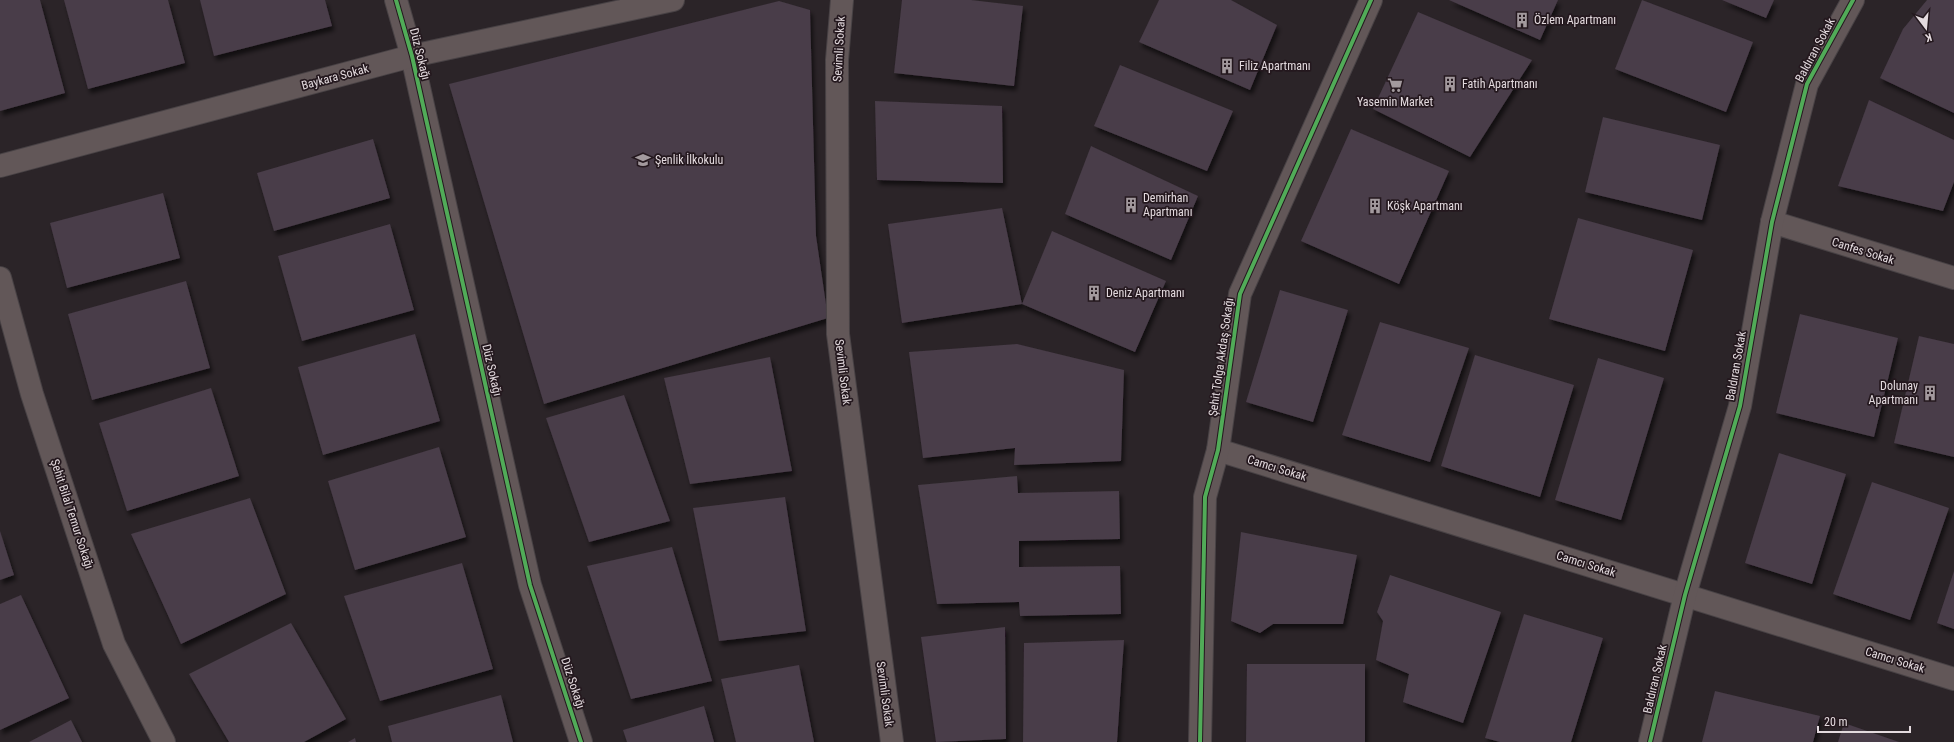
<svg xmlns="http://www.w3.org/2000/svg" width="1954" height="742" font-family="'Roboto Condensed',sans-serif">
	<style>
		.building { fill: #483c48; filter: url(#shadow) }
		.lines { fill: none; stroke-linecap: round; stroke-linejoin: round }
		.minor-casing { stroke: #484245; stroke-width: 24 }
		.minor { stroke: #625758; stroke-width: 22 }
		.cycleway-casing { stroke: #24181e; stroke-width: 6 }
		.cycleway { stroke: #51ab58; stroke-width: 4 }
		.labels { text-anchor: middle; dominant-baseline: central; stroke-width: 3.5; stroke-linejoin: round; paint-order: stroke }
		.poi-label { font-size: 12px; fill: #e3dade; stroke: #24181e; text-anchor: start }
		.street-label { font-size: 12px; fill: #e3dade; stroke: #24181e }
	</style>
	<defs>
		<filter id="shadow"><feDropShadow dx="2.5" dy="4.5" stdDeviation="2" flood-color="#0009"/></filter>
	</defs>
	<rect width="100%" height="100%" fill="#2b2428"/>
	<g class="building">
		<polygon points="0,0 40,0 65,93 0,111"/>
		<polygon points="64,0 168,0 185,63 88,89"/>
		<polygon points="200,0 325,0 332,26 214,56"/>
		<polygon points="902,0 971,0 1023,6 1014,86 894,73"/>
		<polygon points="1159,0 1231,0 1277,25 1250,90 1139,42"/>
		<polygon points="1449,0 1558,0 1540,40"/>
		<polygon points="1642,0 1753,42 1726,112 1615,69"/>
		<polygon points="1722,0 1774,0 1766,18"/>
		<polygon points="1927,0 1954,0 1954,113 1880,78 1903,29"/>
		<polygon points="779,1 810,10 816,236 828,318 544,404 449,84"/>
		<polygon points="1418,12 1532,60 1470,157 1373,109"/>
		<polygon points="1120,65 1233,111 1207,171 1094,126"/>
		<polygon points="1869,100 1954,140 1954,182 1943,211 1838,186"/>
		<polygon points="875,101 1002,106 1003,183 877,180"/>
		<polygon points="1603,117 1720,145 1702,220 1585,192"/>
		<polygon points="1351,129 1449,171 1399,284 1301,241"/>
		<polygon points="373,139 390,198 274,231 257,173"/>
		<polygon points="1091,146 1198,196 1171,260 1065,214"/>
		<polygon points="163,193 180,258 67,288 50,223"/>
		<polygon points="1002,208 1022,304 902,323 888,224"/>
		<polygon points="1578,218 1693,250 1665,351 1549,319"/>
		<polygon points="390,224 414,310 302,341 278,256"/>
		<polygon points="1052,231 1166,281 1135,352 1022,304"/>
		<polygon points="186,281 210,368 92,400 68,314"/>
		<polygon points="1280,290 1348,310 1313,422 1246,402"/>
		<polygon points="1800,314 1898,338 1874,437 1776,413"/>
		<polygon points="1380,322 1469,348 1430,462 1342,435"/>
		<polygon points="415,334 440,421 323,455 298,367"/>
		<polygon points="1919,336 1954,344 1954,457 1894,443"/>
		<polygon points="1017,344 1124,370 1121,461 1014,465 1015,448 923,458 909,352"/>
		<polygon points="1475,355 1574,385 1540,497 1441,466"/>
		<polygon points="770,357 792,471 690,484 664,378"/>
		<polygon points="1598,358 1664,378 1621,520 1555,500"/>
		<polygon points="211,388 239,476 127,511 99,423"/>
		<polygon points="624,395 670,521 589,542 546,418"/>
		<polygon points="439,447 466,537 355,570 328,481"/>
		<polygon points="1779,453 1846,474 1812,584 1745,563"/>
		<polygon points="1017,476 1018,493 1119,491 1120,539 1019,541 1019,567 1120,566 1121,614 1020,616 1019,602 937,604 918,485"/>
		<polygon points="1872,482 1949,508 1910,620 1833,594"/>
		<polygon points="785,497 806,631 719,641 693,508"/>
		<polygon points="250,498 286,594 181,644 131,534"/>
		<polygon points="0,531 14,575 0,580"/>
		<polygon points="1241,532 1357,555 1343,624 1273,624 1260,633 1231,621"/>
		<polygon points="672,547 712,681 631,699 587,566"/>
		<polygon points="462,563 493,669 380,701 344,596"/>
		<polygon points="1954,571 1954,629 1937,623"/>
		<polygon points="1390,575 1501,612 1463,723 1403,702 1409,674 1376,660 1383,621 1377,612"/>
		<polygon points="21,595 69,698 0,730 0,604"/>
		<polygon points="1524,614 1603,638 1571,742 1500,742 1485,738"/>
		<polygon points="291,623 346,719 304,742 229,742 189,674"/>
		<polygon points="1005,627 1006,739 936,742 921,637"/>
		<polygon points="1124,640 1117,742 1023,742 1024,643"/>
		<polygon points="1247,664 1365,664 1365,742 1246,742"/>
		<polygon points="799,665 814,742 736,742 721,679"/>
		<polygon points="1715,691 1820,716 1813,742 1702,742"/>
		<polygon points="501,695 513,742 392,742 388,726"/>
		<polygon points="704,706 714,742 627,742 623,730"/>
		<polygon points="71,720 82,742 29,742"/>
		<polygon points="1844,723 1899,742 1838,742"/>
		<polygon points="355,738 356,742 348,742"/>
	</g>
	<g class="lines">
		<g class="minor-casing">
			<g id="minor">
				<polyline points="396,0 412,56 530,585 581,742"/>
				<polyline points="842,0 837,60 838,334 892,742"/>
				<polyline points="0,166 412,56 673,0"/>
				<polyline points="1772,222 1954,278"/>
				<polyline points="0,278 32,394 114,644 164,742"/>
				<polyline points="1218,450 1954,679"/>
				<polyline points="1200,742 1205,497 1218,450 1240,294 1371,0"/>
				<polyline points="1650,742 1685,595 1740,406 1772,222 1807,84 1853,0"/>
			</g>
		</g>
		<use href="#minor" class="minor"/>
		<g class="cycleway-casing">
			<g id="cycleway">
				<polyline points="396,0 412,56 530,585 581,742"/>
				<polyline points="1200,742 1205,497 1218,450 1240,294 1371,0"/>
				<polyline points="1650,742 1685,595 1740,406 1772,222 1807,84 1853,0"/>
			</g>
		</g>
		<use href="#cycleway" class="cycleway"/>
	</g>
	<defs>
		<g id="building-bare" transform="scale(1.2)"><path d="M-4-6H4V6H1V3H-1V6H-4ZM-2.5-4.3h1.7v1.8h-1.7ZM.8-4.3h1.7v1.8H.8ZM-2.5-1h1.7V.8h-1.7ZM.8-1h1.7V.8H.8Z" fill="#a39a9e" stroke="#24181e" stroke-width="2.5" paint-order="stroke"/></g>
		<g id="supermarket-bare" transform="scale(1.2)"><path d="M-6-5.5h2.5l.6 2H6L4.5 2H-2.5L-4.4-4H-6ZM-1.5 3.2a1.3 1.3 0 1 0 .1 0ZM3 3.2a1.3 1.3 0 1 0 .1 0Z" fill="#a39a9e" stroke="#24181e" stroke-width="2.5" paint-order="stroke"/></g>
		<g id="school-bare" transform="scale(1.2)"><path d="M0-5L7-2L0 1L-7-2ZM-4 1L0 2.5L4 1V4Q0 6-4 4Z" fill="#a39a9e" stroke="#24181e" stroke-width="2.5" paint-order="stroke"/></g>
	</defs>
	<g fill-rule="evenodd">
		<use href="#building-bare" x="1522" y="20"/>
		<use href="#building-bare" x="1227" y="66"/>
		<use href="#building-bare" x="1450" y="84"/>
		<use href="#supermarket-bare" x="1395" y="85"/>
		<use href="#school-bare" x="643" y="160"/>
		<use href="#building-bare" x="1131" y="205"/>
		<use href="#building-bare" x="1375" y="206"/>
		<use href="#building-bare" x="1094" y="293"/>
		<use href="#building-bare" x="1930" y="393"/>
	</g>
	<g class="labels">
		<g class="poi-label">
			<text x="1534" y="20">Özlem Apartmanı</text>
			<text x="1239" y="66">Filiz Apartmanı</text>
			<text x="1462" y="84">Fatih Apartmanı</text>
			<text x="1395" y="102" text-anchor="middle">Yasemin Market</text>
			<text x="655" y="160">Şenlik İlkokulu</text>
			<text x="1143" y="198">Demirhan<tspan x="1143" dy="14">Apartmanı</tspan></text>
			<text x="1387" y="206">Köşk Apartmanı</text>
			<text x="1106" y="293">Deniz Apartmanı</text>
			<text x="1918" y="386" text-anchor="end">Dolunay<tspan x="1918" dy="14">Apartmanı</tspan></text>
		</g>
		<g class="street-label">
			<text transform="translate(839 49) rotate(-87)">Sevimli Sokak</text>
			<text transform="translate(1815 50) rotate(-62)">Baldıran Sokak</text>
			<text transform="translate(420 54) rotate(76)">Düz Sokağı</text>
			<text transform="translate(335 77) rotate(-15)">Baykara Sokak</text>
			<text transform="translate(1863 251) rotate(17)">Canfes Sokak</text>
			<text transform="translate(1221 357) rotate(-82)">Şehit Tolga Akdaş Sokağı</text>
			<text transform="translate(1736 366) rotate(-80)">Baldıran Sokak</text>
			<text transform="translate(492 370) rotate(77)">Düz Sokağı</text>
			<text transform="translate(843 372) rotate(83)">Sevimli Sokak</text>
			<text transform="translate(1277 468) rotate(17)">Camcı Sokak</text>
			<text transform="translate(72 514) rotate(72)">Şehit Bilal Temur Sokağı</text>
			<text transform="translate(1586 564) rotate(17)">Camcı Sokak</text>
			<text transform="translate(1895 660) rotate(17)">Camcı Sokak</text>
			<text transform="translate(1655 679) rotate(-77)">Baldıran Sokak</text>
			<text transform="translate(573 683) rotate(72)">Düz Sokağı</text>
			<text transform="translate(885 694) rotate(82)">Sevimli Sokak</text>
		</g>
	</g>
	<g transform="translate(1926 28) rotate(164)" stroke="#24181e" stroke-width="3" paint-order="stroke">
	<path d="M0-3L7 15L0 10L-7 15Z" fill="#e3dade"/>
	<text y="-6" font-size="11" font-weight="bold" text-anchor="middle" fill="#e3dade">K</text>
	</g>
	<path d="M1818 726v6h92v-6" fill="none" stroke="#e3dade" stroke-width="2"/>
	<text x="1824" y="726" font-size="12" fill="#e3dade" stroke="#24181e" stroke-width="3" paint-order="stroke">20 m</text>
</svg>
